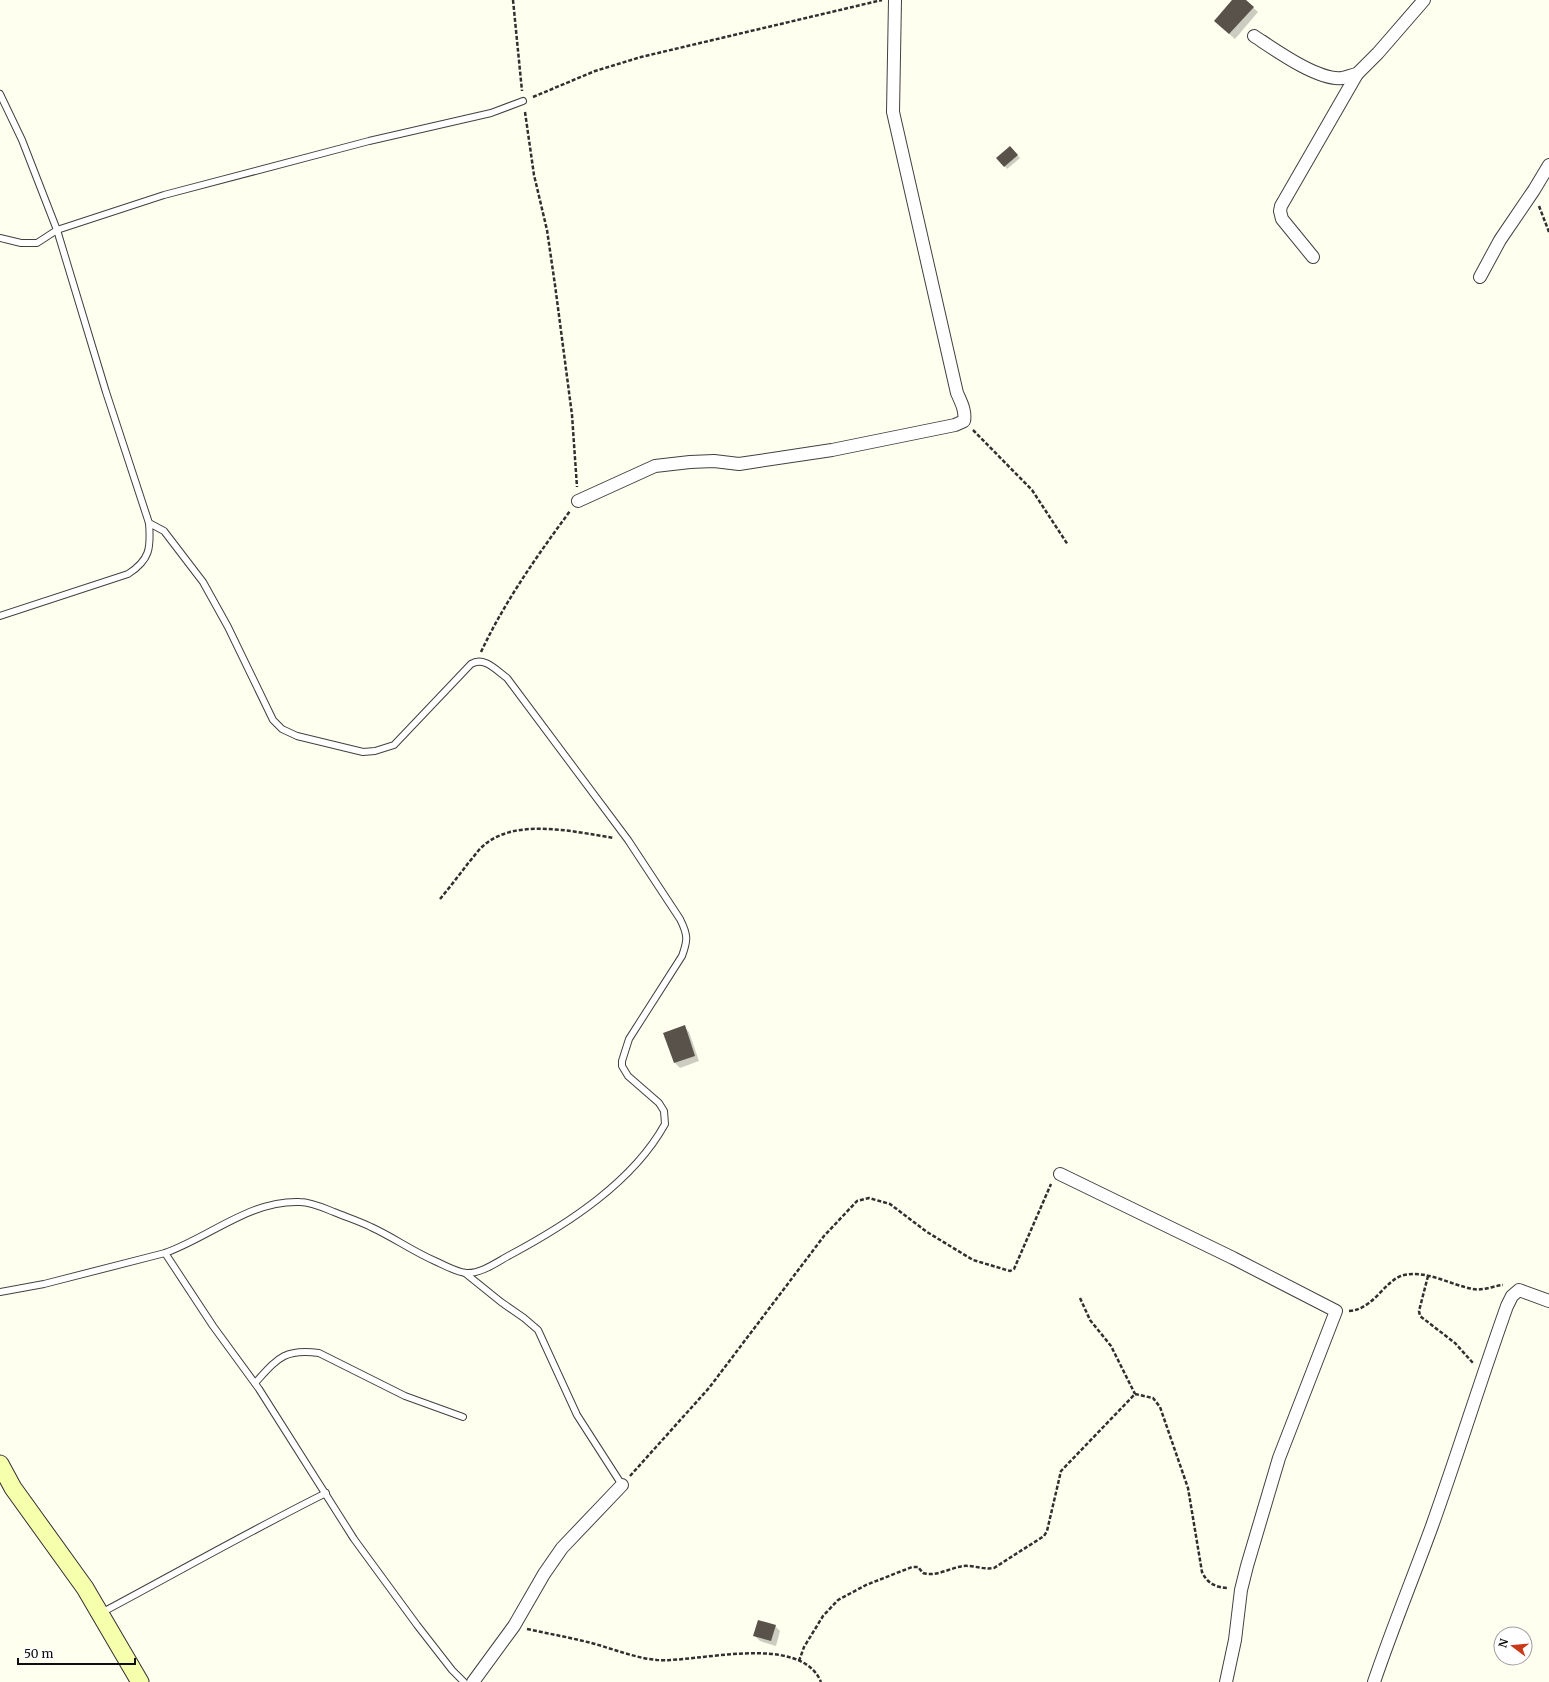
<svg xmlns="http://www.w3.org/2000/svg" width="1549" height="1682" font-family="Merriweather,serif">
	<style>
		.shadow { fill: #0003 }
		.building { fill: #58524a }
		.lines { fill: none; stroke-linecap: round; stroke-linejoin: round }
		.lane-casing { stroke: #414141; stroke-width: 8 }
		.street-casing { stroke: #414141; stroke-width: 14 }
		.secondary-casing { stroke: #303030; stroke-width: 19 }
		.path { stroke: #303030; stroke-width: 2.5; stroke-dasharray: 4 2; stroke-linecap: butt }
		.lane { stroke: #fff; stroke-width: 6 }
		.street { stroke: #fff; stroke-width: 12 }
		.secondary { stroke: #f6ffab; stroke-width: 17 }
	</style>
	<rect width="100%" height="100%" fill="#fffff0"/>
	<g class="shadow">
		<polygon points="1234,0 1245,0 1258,12 1235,39 1220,26"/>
		<polygon points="1010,147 1020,158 1007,169 998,158"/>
		<polygon points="684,1027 689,1032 699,1061 680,1068 675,1063"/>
		<polygon points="775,1626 780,1631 776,1646 760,1641 755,1636"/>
	</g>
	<g class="building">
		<polygon points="1232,0 1246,0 1254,7 1229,34 1214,21"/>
		<polygon points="1010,146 1018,155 1004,167 996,158"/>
		<polygon points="685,1025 695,1056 674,1063 663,1033"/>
		<polygon points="758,1620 776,1625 771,1641 753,1636"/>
	</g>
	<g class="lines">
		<g class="lane-casing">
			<g id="lane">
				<path d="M 0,94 L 22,140 L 57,230 L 106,392 L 149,523 C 151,548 150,560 128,574 L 0,616"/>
				<polyline points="0,238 21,243 37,243 57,230 164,195 369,141 491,113 523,101"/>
				<polyline points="165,1253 213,1326 259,1389 354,1539 417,1625 452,1670 464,1682"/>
				<polyline points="465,1273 501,1302 524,1318 538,1330 577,1415 622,1485"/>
				<path d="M 0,1292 L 44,1284 L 165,1253 C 210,1237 250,1200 300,1202 C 311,1202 324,1208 334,1212 C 346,1217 359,1221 371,1227 C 393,1237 412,1251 435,1261 C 444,1265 456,1272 466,1273 C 481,1274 497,1262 510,1255 C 568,1224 633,1182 665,1124 L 664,1111 L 659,1103 L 628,1076 L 622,1066 L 622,1061 L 629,1039 L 682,956 C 688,940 688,935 680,919 L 628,840 L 507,678 C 496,670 484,656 471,664 L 394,745 L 375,751 L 363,752 L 297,736 L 282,729 L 273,720 L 228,627 L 203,582 L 164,531 L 149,523"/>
				<path d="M 255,1383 C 277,1359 284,1348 319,1353 L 405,1396 L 463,1417"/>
				<path d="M 101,1613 C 176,1573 250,1531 326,1493"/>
			</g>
		</g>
		<g class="street-casing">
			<g id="street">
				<path d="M 1254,36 C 1274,49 1318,81 1342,78 C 1347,77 1352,75 1357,74"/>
				<polyline points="1313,257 1282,219 1280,211 1281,206 1357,74 1378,53 1424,0"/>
				<polyline points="1480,277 1500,240 1534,190 1549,165"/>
				<path d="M 578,501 L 655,466 L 690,462 L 714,461 L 739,464 L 832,450 L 955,425 L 964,421 C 966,411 961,402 957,393 L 893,112 L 895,0"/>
				<polyline points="1060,1174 1233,1258 1336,1311 1279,1458 1247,1566 1241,1590 1235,1640 1226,1682"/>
				<polyline points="473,1682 514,1626 544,1574 562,1548 622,1485"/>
				<path d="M 1374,1682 C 1392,1629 1413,1578 1432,1526 C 1458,1453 1481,1379 1507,1306 L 1512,1296 L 1519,1290 L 1549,1301"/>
			</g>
		</g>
		<g class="secondary-casing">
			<polyline id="secondary" points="0,1464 13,1488 85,1588 140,1682"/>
		</g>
		<g class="path">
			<polyline points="513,0 522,91"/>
			<polyline points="533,97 595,71 641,57 882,0"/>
			<polyline points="525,112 534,175 547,230 555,285 572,415 577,487"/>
			<polyline points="1539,206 1549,232"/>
			<polyline points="973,430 1032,490 1068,545"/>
			<path d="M 481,652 C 505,601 537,556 570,511"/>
			<path d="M 440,899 C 450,887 460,874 469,862 C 474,857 478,850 483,846 C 515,817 575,832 614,838"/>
			<polyline points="1428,1276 1419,1311 1420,1316 1455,1343 1473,1363"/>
			<polyline points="1080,1298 1090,1320 1111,1346 1135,1394"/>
			<path d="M 1349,1311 C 1375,1309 1384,1280 1404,1275 C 1427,1270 1451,1285 1473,1289 C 1483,1291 1493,1286 1503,1285"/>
			<path d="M 1135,1394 L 1153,1398 L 1160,1407 L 1188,1488 L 1202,1572 C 1207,1583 1216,1588 1229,1588"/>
			<polyline points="630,1476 709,1388 824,1236 857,1201 869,1198 890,1204 927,1232 973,1260 1010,1271 1014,1269 1051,1184"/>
			<path d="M 527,1629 C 550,1634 573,1638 595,1644 C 616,1650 636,1658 657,1660 C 697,1663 800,1632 821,1682"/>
			<path d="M 799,1661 L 804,1647 L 823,1616 L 838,1600 L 866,1585 L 912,1567 L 918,1567 L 923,1573 C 936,1577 950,1568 963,1566 C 974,1565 983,1570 994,1568 L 1044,1536 L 1047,1531 L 1061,1471 L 1135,1394"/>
		</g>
		<use href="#lane" class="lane"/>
		<use href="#street" class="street"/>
		<use href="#secondary" class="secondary"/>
	</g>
	<g transform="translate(1513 1646) rotate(286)"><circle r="19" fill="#ffffff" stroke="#9f9f9f"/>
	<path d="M0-3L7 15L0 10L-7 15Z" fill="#ca381a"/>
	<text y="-6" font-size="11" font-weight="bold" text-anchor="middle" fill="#0e0e0e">N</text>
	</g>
	<path d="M18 1658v6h117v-6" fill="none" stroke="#0e0e0e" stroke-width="2"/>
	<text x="24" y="1658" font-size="12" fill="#0e0e0e" stroke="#ffffff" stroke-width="3" paint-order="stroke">50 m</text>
</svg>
